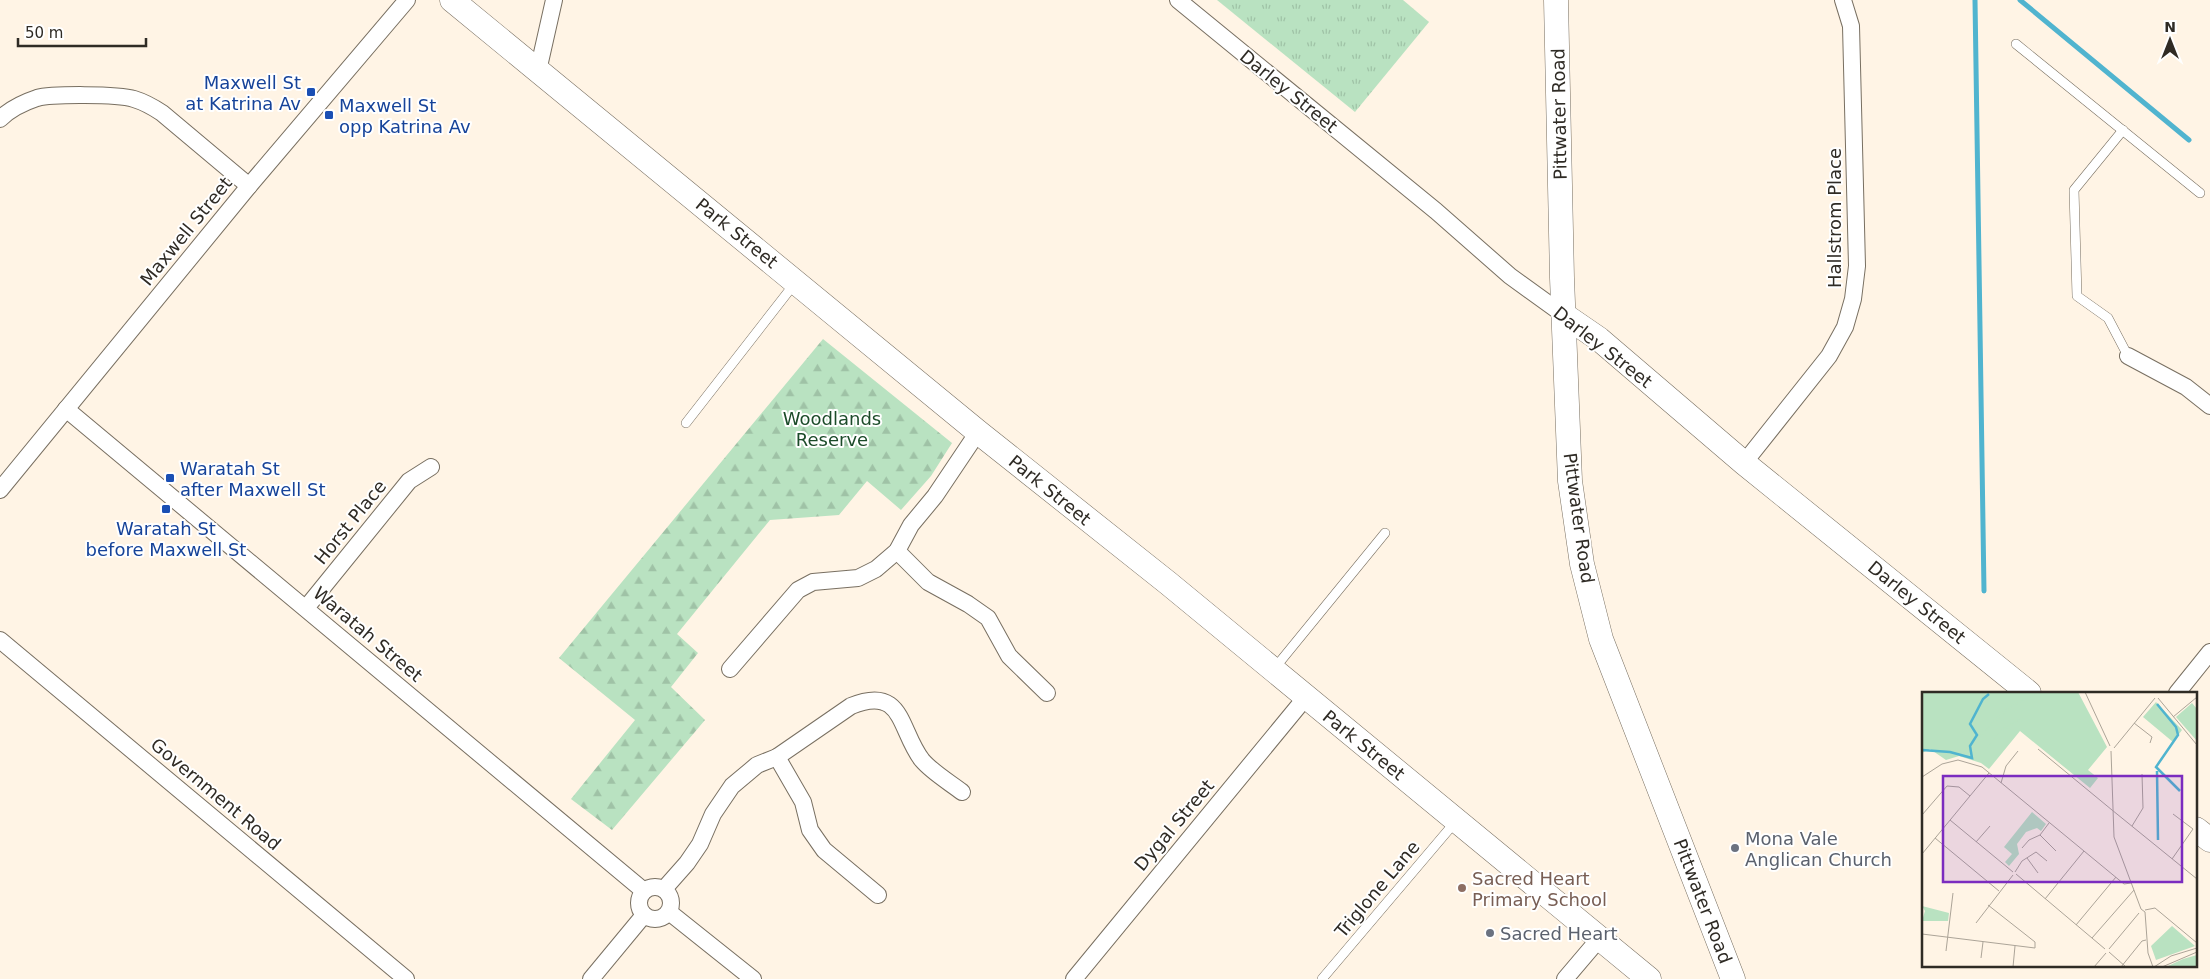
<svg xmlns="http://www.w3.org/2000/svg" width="2210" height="979" font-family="'DejaVu Sans',sans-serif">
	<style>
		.grass { fill: url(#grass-tufts) }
		.forest { fill: url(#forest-firs) }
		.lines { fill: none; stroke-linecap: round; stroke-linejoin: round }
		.stream { stroke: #50b4cf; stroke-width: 5 }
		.lane-casing { stroke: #786f61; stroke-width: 10 }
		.street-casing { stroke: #786f61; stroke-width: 18 }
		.secondary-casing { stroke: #786f61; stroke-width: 25 }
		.lane { stroke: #fff; stroke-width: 9 }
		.street { stroke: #fff; stroke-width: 16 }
		.secondary { stroke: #fff; stroke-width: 24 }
		.transit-dot { fill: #1a4fb4; stroke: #fff; stroke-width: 2 }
		.worship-dot { fill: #6b7280; stroke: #fff; stroke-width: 2 }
		.education-dot { fill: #8d6e63; stroke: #fff; stroke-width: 2 }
		.labels { text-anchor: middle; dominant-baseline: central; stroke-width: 4; stroke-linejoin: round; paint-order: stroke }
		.transit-label { font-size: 18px; fill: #164399; stroke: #fff; text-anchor: start }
		.street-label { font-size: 18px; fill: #2f2b25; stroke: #fff }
		.park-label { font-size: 18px; fill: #1b4b29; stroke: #fff }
		.worship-label { font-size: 18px; fill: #5b616d; stroke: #fff; text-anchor: start }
		.education-label { font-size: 18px; fill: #785e54; stroke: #fff; text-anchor: start }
		.inset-river { fill: none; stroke: #50b4cf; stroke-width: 2.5 }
		.inset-road { fill: none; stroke: #aca498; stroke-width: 1 }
		.view { fill: #7b2cbf; fill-opacity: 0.15; stroke: #7b2cbf; stroke-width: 2.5 }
		.inset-edge { fill: none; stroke: #2f2b25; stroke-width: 2.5 }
	</style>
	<defs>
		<pattern id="grass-tufts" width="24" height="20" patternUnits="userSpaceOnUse" patternTransform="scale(1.25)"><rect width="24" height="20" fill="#b9e2c1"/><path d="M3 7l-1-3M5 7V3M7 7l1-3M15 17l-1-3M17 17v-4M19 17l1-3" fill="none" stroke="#9fc2a6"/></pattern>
		<pattern id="forest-firs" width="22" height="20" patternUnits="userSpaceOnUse" patternTransform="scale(1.25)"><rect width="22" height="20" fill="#b9e2c1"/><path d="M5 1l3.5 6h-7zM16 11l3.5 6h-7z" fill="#9fc2a6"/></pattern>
	</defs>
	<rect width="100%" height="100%" fill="#fff4e5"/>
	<polygon class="grass" points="1217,0 1403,0 1429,22 1355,112"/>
	<polygon class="forest" points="823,339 952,443 931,476 901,510 867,481 839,515 770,520 677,634 698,653 671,687 705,720 612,830 571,799 635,720 559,658"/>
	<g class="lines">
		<g class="stream">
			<polyline points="1975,0 1984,591"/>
			<polyline points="2020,0 2189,140"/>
		</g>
		<g class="lane-casing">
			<g id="lane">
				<polyline points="2016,44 2200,193"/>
				<polyline points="2123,130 2074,190 2077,296 2108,318 2128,356"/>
				<polyline points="686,423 795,283"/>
				<polyline points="1274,669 1385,533"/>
				<polyline points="1322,979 1456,821"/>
			</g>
		</g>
		<g class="street-casing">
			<g id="street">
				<polyline points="1178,0 1436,211 1510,276 1564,315"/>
				<polyline points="538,71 554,0"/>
				<path d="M 0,119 C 10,109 22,103 37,98 C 51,94 118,94 134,99 C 144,102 153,107 162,113 L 249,186"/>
				<polyline points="2128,356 2186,387 2210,406"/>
				<polyline points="66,409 644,891"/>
				<polyline points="1744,463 1829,356 1845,327 1853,299 1857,266 1851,26 1843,0"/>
				<polyline points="0,490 249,186 407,0"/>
				<polyline points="897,551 928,582 968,604 988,618 1009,656 1047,693"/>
				<polyline points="306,608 409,481 431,467"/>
				<polyline points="0,640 406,979"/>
				<polyline points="730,669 798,590 813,582 858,578 876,569 897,551 911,525 935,496 978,432"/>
				<polyline points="2177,693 2210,652"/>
				<polyline points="777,757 803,802 810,830 824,850 878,895"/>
				<circle cx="655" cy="903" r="16"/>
				<path d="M 664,889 L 687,863 L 700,844 L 713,814 L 732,786 L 757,765 L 777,757 L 851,706 C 904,684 899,731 922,760 C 932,772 949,782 962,792"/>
				<polyline points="669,912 753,979"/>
				<polyline points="591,979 644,915"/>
				<polyline points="1074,979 1306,697"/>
				<polyline points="1565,979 1599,939"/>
			</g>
		</g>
		<g class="secondary-casing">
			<g id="secondary">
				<polyline points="452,0 978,432 1168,583 1649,979"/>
				<polyline points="1556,0 1562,278 1570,481 1582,564 1601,639 1733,979"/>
				<polyline points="1564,315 1599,339 1744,463 2029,693"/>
				<polyline points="2196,829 2210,840"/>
			</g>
		</g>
		<use href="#lane" class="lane"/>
		<use href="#street" class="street"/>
		<use href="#secondary" class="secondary"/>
	</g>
	<g class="transit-dot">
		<rect x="306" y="87" width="10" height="10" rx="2.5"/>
		<rect x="324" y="110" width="10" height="10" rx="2.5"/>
		<rect x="165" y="473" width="10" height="10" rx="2.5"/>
		<rect x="161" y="504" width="10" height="10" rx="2.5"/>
	</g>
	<g class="worship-dot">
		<circle cx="1735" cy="848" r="5"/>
		<circle cx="1490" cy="933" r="5"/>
	</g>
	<circle class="education-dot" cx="1462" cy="888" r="5"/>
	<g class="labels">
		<g class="transit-label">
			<text x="301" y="82" text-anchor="end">Maxwell St<tspan x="301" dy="21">at Katrina Av</tspan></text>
			<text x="339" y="105">Maxwell St<tspan x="339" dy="21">opp Katrina Av</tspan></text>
			<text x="180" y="468">Waratah St<tspan x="180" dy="21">after Maxwell St</tspan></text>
			<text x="166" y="528" text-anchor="middle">Waratah St<tspan x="166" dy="21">before Maxwell St</tspan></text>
		</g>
		<g class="street-label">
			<text transform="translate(1289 91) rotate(39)">Darley Street</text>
			<text transform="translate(1559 114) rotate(-91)">Pittwater Road</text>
			<text transform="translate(1834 218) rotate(-90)">Hallstrom Place</text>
			<text transform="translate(186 231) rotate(-51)">Maxwell Street</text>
			<text transform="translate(737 233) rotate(39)">Park Street</text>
			<text transform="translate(1603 347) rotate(38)">Darley Street</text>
			<text transform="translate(1050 490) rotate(39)">Park Street</text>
			<text transform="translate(1579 518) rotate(82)">Pittwater Road</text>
			<text transform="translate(350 522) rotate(-51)">Horst Place</text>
			<text transform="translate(1917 602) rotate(39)">Darley Street</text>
			<text transform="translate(368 634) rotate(40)">Waratah Street</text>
			<text transform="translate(1364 745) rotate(39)">Park Street</text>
			<text transform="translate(216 794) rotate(40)">Government Road</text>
			<text transform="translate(1174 825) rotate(-50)">Dygal Street</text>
			<text transform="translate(1377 889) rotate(-50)">Triglone Lane</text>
			<text transform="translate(1703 901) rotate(69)">Pittwater Road</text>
		</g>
		<g class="park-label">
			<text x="832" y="418">Woodlands<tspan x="832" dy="21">Reserve</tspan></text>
		</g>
		<g class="worship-label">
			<text x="1745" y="838">Mona Vale<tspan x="1745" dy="21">Anglican Church</tspan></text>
			<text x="1500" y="933">Sacred Heart</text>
		</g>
		<g class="education-label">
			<text x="1472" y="878">Sacred Heart<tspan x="1472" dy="21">Primary School</tspan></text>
		</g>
	</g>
	<g transform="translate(1922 692)">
		<rect width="275" height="275" fill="#fff4e5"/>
		<path d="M 0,0 L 156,0 L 185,55 L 166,78 L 176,86 L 168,96 L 98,39 L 67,77 L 59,71 L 37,64 L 24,68 L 8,57 L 0,61 ZM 234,10 L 260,38 L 251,50 L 221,25 ZM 270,11 L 275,17 L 275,49 L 254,25 ZM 0,214 L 27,221 L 26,229 L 0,229 L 3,219 ZM 250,234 L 273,254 L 234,268 L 229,254 ZM 275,263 L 275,275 L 244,275 L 261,267 Z" fill="#b9e2c1"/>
		<path d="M 114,0 L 118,0 L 88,16 L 54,48 L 81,19 ZM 101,25 L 84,37 L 64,57 L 80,37 ZM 110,120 L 124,132 L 119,139 L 115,136 L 104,140 L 95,152 L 97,162 L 87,174 L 83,170 L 90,162 L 82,155 Z" fill="#b9e2c1"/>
		<path class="inset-river" d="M 235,12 L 254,35 L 256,43 L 234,75 L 258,99M 0,58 L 28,60 L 50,66 L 48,54 L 55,43 L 48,32 L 61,7 L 67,2M 235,79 L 236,148"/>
		<path class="inset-road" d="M 163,0 L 188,54M 236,6 L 275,53M 251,25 L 275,5M 212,31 L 230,45 L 228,51M 192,56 L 233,6M 116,57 L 190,118M 189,59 L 192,145 L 219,217M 0,85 L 20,72 L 36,68 L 60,75 L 202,192 L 209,191M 79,91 L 84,74 L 96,59M 190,118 L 275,187M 0,123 L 25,94 L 37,95 L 48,104M 28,128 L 91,180M 210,134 L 221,116 L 220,82M 118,143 L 134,159M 13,146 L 77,199M 54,150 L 68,134M 100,156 L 107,148 L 118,143 L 127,131M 0,162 L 67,81M 105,166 L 116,181M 250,167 L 271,137 L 251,122M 93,180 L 100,169 L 114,160 L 125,169M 94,182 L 183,257M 123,207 L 162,159M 219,217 L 223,220 L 226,261 L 231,275M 223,218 L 233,216 L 275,251M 54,231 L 91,183M 154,233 L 194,185M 0,242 L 113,256 L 113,250 L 66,213M 170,246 L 212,198M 187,257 L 217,221M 24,259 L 31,201M 187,260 L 204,275M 59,266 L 61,250M 91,275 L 93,254M 172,275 L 184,261M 199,275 L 220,249 L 224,248M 232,275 L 249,264 L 275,256M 240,275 L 275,260"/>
		<path class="view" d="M 21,84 L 260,84 L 260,190 L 21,190 Z"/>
		<rect width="275" height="275" class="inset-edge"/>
	</g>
	<g transform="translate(2170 40)" stroke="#ffffff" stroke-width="4" paint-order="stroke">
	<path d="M0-4L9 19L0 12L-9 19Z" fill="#2f2b25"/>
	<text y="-8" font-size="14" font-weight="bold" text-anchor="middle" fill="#2f2b25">N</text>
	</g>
	<path d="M18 38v8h128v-8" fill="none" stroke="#2f2b25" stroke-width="2.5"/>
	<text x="25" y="38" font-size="15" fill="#2f2b25" stroke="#ffffff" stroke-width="4" paint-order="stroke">50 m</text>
</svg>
